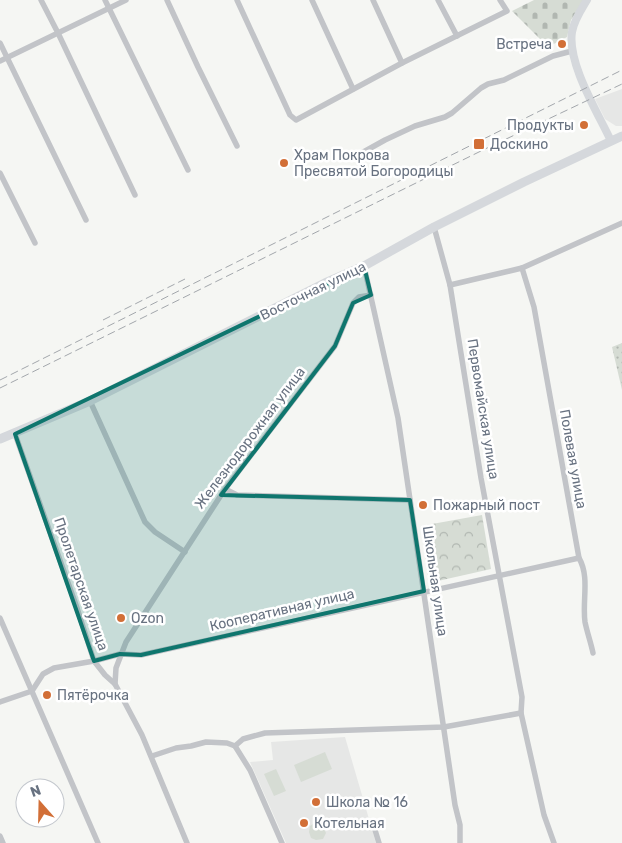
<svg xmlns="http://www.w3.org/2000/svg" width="622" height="843" font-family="Rubik,sans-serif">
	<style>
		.built { fill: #e6e7e6 }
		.grass { fill: url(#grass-dots) }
		.forest { fill: url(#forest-crowns) }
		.cemetery { fill: url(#cemetery-stones) }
		.pitch { fill: #d6dcd4 }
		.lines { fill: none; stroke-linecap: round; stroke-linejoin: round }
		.street { stroke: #c2c4c8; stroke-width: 5.5 }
		.secondary { stroke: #d5d8dc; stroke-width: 8 }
		.primary { stroke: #d5d8dc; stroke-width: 9 }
		.rail { stroke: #a3a7ac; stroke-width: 1; stroke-dasharray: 8 4; stroke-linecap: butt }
		.marked { fill: #0f766e; fill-opacity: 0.2; stroke: #0f766e; stroke-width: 4; stroke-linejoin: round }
		.poi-dot { fill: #d26f37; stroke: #fff; stroke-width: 2 }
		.labels { text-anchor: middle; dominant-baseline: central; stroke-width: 5; stroke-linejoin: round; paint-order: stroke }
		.poi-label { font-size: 14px; fill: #687281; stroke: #fff; text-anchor: start }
		.street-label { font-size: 14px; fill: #687281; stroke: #fff }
	</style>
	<defs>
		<pattern id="grass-dots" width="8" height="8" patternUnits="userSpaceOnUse" patternTransform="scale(1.25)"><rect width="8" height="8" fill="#d6dcd4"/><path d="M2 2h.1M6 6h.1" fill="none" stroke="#b1b7b1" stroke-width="1.8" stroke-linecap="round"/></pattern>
		<pattern id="forest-crowns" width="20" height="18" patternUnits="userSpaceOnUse" patternTransform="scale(1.25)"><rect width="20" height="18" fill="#d6dcd4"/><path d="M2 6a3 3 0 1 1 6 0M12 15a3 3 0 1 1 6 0" fill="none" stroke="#b1b7b1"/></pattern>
		<pattern id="cemetery-stones" width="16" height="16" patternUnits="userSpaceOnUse" patternTransform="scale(1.25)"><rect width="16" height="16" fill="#d6dcd4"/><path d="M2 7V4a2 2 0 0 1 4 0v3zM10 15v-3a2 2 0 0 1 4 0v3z" fill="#b1b7b1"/></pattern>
	</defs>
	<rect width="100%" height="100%" fill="#f5f6f3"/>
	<g class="built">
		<polygon points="622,89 622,126 616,126 605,119 595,99"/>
		<polygon points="345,737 376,843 286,843 250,762 273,760 271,742"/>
	</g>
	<polygon class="grass" points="622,343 622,390 612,347"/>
	<g class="forest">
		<polygon points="482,515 491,569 429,583 421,526"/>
		<polygon points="317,821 321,822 326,833 323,839 316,840 311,838 309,832 310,826"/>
	</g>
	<polygon class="cemetery" points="534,0 584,0 571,20 567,37 548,47 512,11"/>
	<g class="pitch">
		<polygon points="325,752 332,769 301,782 294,765"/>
		<polygon points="276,769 286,791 274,796 264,774"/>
	</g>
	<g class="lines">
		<g class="street">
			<polyline points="41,0 58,33 135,195"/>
			<polyline points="105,0 188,170"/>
			<polyline points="167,0 198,67 237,146"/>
			<polyline points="237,0 290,115 296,120 402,63 507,11 500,0"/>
			<polyline points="312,0 353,89"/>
			<polyline points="373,0 402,63"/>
			<polyline points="438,0 457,36"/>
			<polyline points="0,43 86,220"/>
			<polyline points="0,61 126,0"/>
			<polyline points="358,155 385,140 415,126 445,117 452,113 481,88 488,84 504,80 553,56 572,51"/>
			<polyline points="0,173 35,243"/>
			<polyline points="434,227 450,285 481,478 522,697 521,713 544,815 554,843"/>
			<polyline points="364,266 398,418 455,805 460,825 460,843"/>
			<path d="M 522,268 L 534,307 L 579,558 C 590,577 582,601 585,622 C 587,632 591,643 593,653"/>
			<polyline points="450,285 522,268 622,223"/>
			<polyline points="90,401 145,522 155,532 185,552"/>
			<polyline points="15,434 77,608 94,661 105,675 115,684 142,735 187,843"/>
			<polyline points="225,489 237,495 410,500"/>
			<polyline points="0,618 98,843"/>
			<polyline points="115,684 116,668 126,642 225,489 335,346 353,303 359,297 371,295"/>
			<polyline points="0,702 32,691 43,674 54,668 94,661 120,654 141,655 579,558"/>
			<polyline points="235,746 250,770 282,843"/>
			<polyline points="152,756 176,748 191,746 206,742 227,743 235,746 243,739 265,733 444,727 521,713"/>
			<polyline points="375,830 379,843"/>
			<polyline points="0,836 3,843"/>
		</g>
		<path class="secondary" d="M 587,0 C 581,10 574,20 572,32 C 567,63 598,113 611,141"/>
		<polyline class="primary" points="0,439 90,401 325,283 364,266 434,227 524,182 622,136"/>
		<g class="rail">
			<polyline points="103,320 185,279"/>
			<polyline points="0,380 622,70"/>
			<polyline points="0,388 483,150 622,84"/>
		</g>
	</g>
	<path class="marked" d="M 364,266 L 371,295 L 353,303 L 335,346 L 221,495 L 410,500 L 424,591 L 141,655 L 120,654 L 94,661 L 15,434 Z"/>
	<g class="poi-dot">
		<circle cx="562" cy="44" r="5"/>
		<circle cx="584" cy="125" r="5"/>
		<rect x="473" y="138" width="12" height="12" rx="2.5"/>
		<circle cx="284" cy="163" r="5"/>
		<circle cx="423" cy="505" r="5"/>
		<circle cx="121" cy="618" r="5"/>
		<circle cx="47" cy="695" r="5"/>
		<circle cx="316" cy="802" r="5"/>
		<circle cx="304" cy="823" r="5"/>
	</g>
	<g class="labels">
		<g class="poi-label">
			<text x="552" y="44" text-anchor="end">Встреча</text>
			<text x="574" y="125" text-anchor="end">Продукты</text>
			<text x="490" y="144">Доскино</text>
			<text x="294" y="155">Храм Покрова<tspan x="294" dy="16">Пресвятой Богородицы</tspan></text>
			<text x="433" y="505">Пожарный пост</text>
			<text x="131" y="618">Ozon</text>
			<text x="57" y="695">Пятёрочка</text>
			<text x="326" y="802">Школа № 16</text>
			<text x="314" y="823">Котельная</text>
		</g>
		<g class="street-label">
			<text transform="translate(313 291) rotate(-26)">Восточная улица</text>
			<text transform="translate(483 409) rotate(81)">Первомайская улица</text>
			<text transform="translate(250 438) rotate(-53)">Железнодорожная улица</text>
			<text transform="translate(573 459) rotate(80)">Полевая улица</text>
			<text transform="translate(435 581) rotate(82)">Школьная улица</text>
			<text transform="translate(81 584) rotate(71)">Пролетарская улица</text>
			<text transform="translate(282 610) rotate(-13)">Кооперативная улица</text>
		</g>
	</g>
	<g transform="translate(40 803) rotate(340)"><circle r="24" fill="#ffffff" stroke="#c3c7cd"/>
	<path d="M0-4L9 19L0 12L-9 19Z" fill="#d26f37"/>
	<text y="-8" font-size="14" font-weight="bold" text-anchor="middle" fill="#687281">N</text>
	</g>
</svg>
